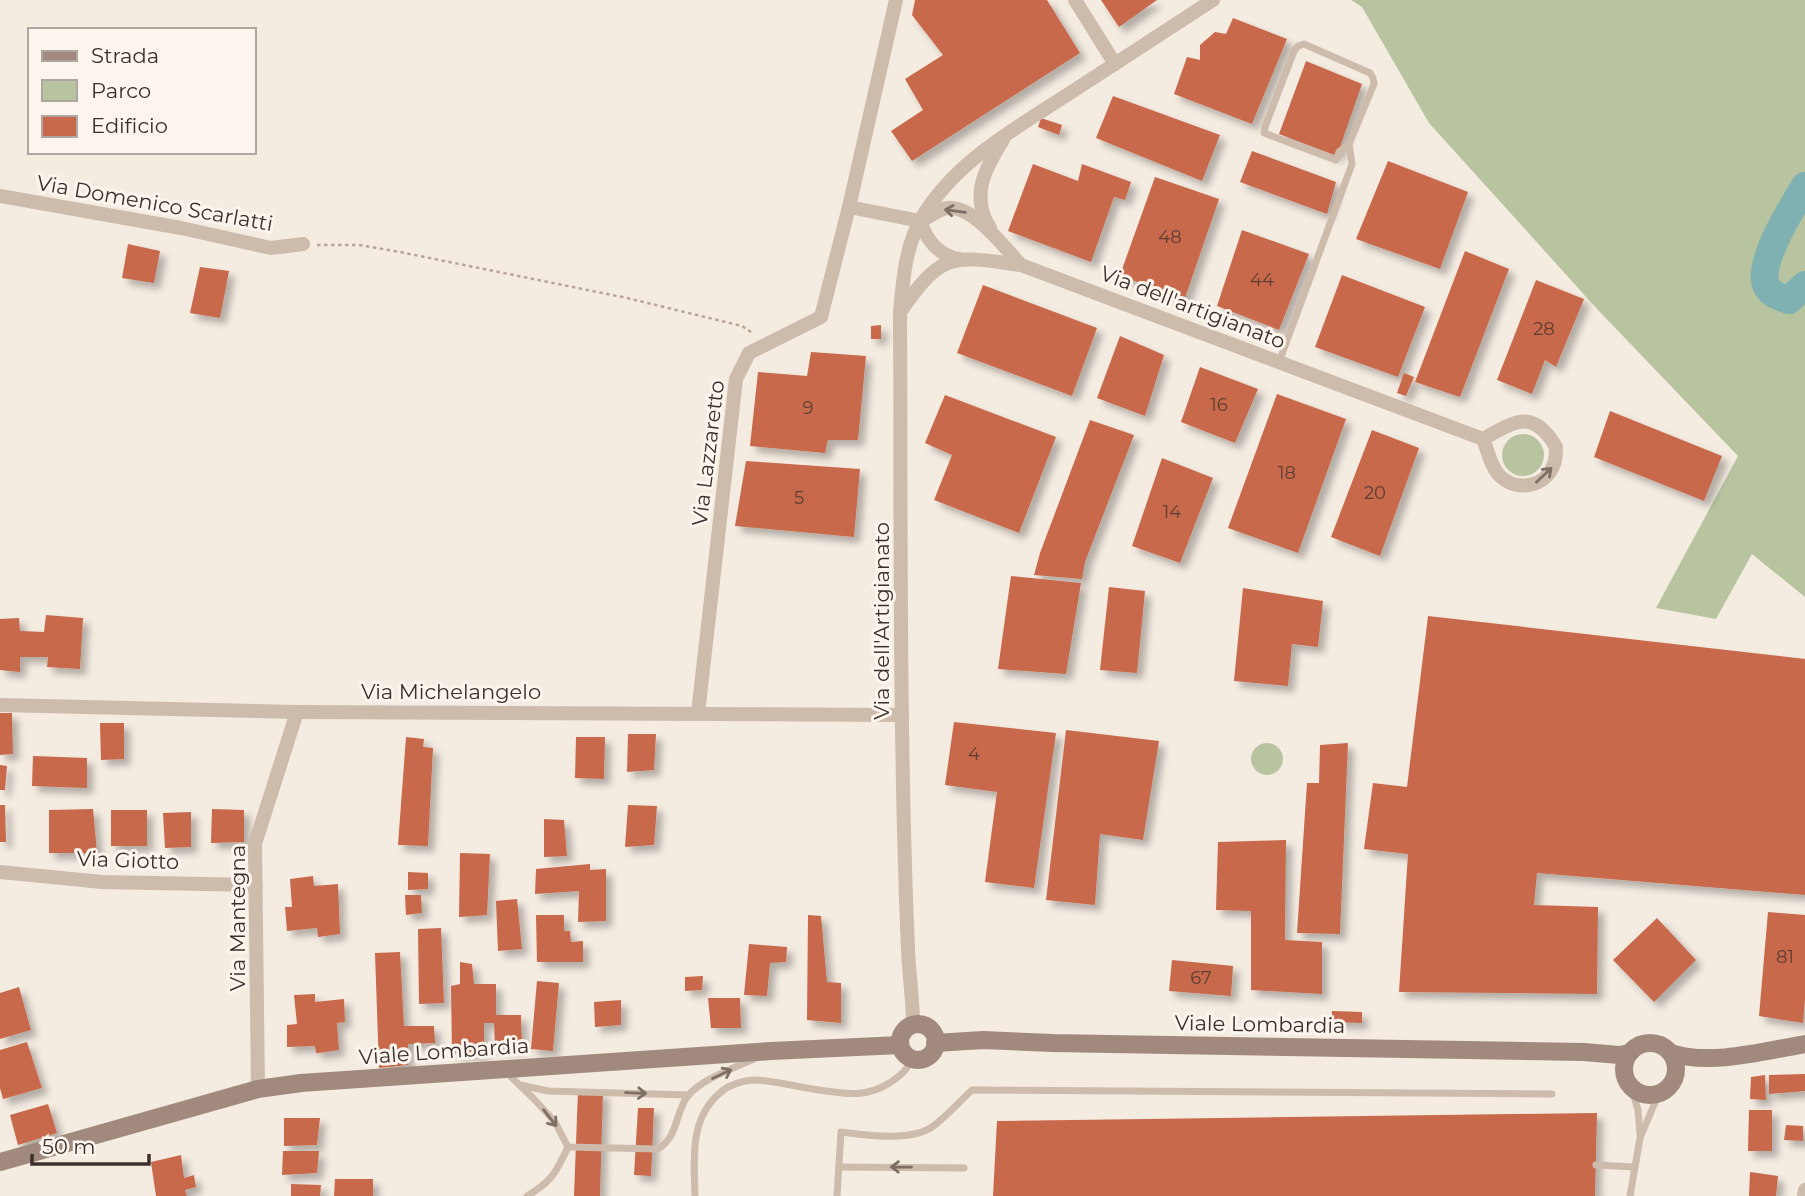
<svg xmlns="http://www.w3.org/2000/svg" width="1805" height="1196" font-family="Montserrat,sans-serif">
	<style>
		.green { fill: #b8c4a0 }
		.lines { fill: none; stroke-linecap: round; stroke-linejoin: round }
		.river { stroke: #7fb0b2; stroke-width: 28 }
		.building { fill: #c8694b; filter: url(#shadow) }
		.path { stroke: #b9a596; stroke-width: 2.5; stroke-dasharray: 3.5 3.5; stroke-linecap: butt }
		.service { stroke: #cdbbac; stroke-width: 7 }
		.minor { stroke: #cdbbac; stroke-width: 14 }
		.secondary { stroke: #a18a7d; stroke-width: 18 }
		.oneway { stroke: #7d6f65 }
		.labels { text-anchor: middle; dominant-baseline: central; stroke-width: 6; stroke-linejoin: round; paint-order: stroke }
		.number-label { font-size: 18px; fill: #5e3e33 }
		.street-label { font-size: 21px; fill: #3b302b; stroke: #fbf5ee }
	</style>
	<defs>
		<filter id="shadow"><feDropShadow dx="6" dy="6" stdDeviation="3.5" flood-color="#0004"/></filter>
	</defs>
	<rect width="100%" height="100%" fill="#f4ebe1"/>
	<g class="green">
		<polygon points="1351,0 1805,0 1805,597 1752,554 1716,619 1656,608 1738,456 1598,310 1429,123 1362,7"/>
		<circle cx="1523" cy="455" r="21"/>
		<circle cx="1267" cy="759" r="16"/>
	</g>
	<g class="lines">
		<path class="river" d="M 1805,186 C 1792,207 1761,257 1765,281 C 1767,293 1779,297 1789,300 L 1805,285"/>
	</g>
	<g class="building">
		<polygon points="915,0 1047,0 1080,53 912,161 891,131 923,110 905,79 943,55 912,15"/>
		<polygon points="1101,0 1157,0 1119,27"/>
		<polygon points="1233,18 1287,39 1252,124 1174,94 1187,57 1200,60 1200,45 1215,32 1226,34"/>
		<polygon points="1306,61 1362,84 1337,156 1279,134"/>
		<polygon points="1113,96 1220,135 1202,181 1096,138"/>
		<polygon points="1041,118 1062,125 1059,135 1038,127"/>
		<polygon points="1252,151 1336,182 1327,214 1240,182"/>
		<polygon points="1388,161 1468,192 1440,269 1356,239"/>
		<polygon points="1033,164 1078,181 1082,164 1131,182 1125,200 1114,197 1091,262 1008,231"/>
		<polygon points="1155,177 1219,199 1184,301 1120,275"/>
		<polygon points="1242,230 1309,254 1279,330 1217,306"/>
		<polygon points="128,244 160,251 154,283 122,278"/>
		<polygon points="1465,251 1509,269 1460,397 1415,382"/>
		<polygon points="200,267 229,271 220,318 190,313"/>
		<polygon points="1342,275 1425,307 1398,377 1315,347"/>
		<polygon points="1536,280 1584,299 1556,367 1545,360 1532,394 1497,380"/>
		<polygon points="983,285 1097,328 1072,396 957,353"/>
		<polygon points="881,325 881,339 871,339 871,326"/>
		<polygon points="1120,336 1164,355 1145,416 1097,398"/>
		<polygon points="811,352 866,356 858,440 828,440 825,453 750,446 758,372 807,376"/>
		<polygon points="1200,367 1258,389 1235,443 1181,422"/>
		<polygon points="1404,373 1414,377 1406,396 1397,393"/>
		<polygon points="1277,394 1346,419 1298,553 1228,528"/>
		<polygon points="945,395 1056,437 1019,533 934,500 952,455 925,443"/>
		<polygon points="1610,411 1722,456 1704,501 1594,457"/>
		<polygon points="1090,420 1134,435 1085,562 1082,579 1034,575 1040,553"/>
		<polygon points="1372,430 1419,448 1380,556 1331,537"/>
		<polygon points="1162,458 1213,478 1180,563 1132,546"/>
		<polygon points="746,461 860,469 854,537 735,526"/>
		<polygon points="1011,576 1081,583 1066,674 998,669"/>
		<polygon points="1109,587 1145,591 1137,673 1100,670"/>
		<polygon points="1243,588 1323,601 1318,647 1292,644 1288,686 1234,681"/>
		<polygon points="46,615 83,618 80,669 47,667 48,657 20,657 20,672 0,670 0,619 19,618 20,631 44,632"/>
		<polygon points="1428,616 1805,659 1805,895 1537,873 1534,905 1598,907 1597,994 1399,992 1408,854 1364,849 1373,783 1407,787"/>
		<polygon points="0,713 12,713 13,754 0,755"/>
		<polygon points="954,722 1056,733 1034,888 985,882 997,792 945,785"/>
		<polygon points="100,723 124,723 124,759 101,760"/>
		<polygon points="1066,730 1159,741 1143,840 1100,834 1095,905 1046,900"/>
		<polygon points="628,734 656,734 654,770 627,772"/>
		<polygon points="406,737 424,739 423,747 433,748 428,846 398,845"/>
		<polygon points="576,737 605,737 604,779 575,778"/>
		<polygon points="1348,743 1340,934 1297,933 1307,783 1319,783 1320,745"/>
		<polygon points="33,756 87,758 87,788 32,786"/>
		<polygon points="0,765 7,766 5,790 0,790"/>
		<polygon points="0,805 5,805 6,842 0,842"/>
		<polygon points="628,805 657,806 654,845 625,847"/>
		<polygon points="93,809 97,853 49,853 49,810"/>
		<polygon points="212,809 244,810 244,842 211,843"/>
		<rect x="111" y="810" width="36" height="36"/>
		<polygon points="191,812 191,847 165,848 163,813"/>
		<polygon points="544,819 564,820 567,856 544,857"/>
		<polygon points="1286,840 1285,940 1322,942 1322,994 1251,990 1251,911 1216,910 1218,842"/>
		<polygon points="460,853 490,854 487,915 459,917"/>
		<polygon points="590,864 590,870 606,869 606,921 578,922 579,891 535,894 536,869"/>
		<polygon points="408,872 428,873 428,889 408,890"/>
		<polygon points="313,876 314,886 338,884 340,934 318,937 317,928 287,931 285,907 292,907 290,879"/>
		<polygon points="405,895 421,895 422,913 406,915"/>
		<polygon points="517,899 522,949 498,951 496,901"/>
		<polygon points="1768,912 1805,915 1805,998 1803,1023 1759,1016"/>
		<polygon points="536,915 564,915 564,931 570,931 571,942 583,941 583,962 537,962"/>
		<polygon points="808,915 821,916 827,982 841,983 841,1023 807,1020"/>
		<polygon points="1657,918 1696,960 1654,1002 1613,960"/>
		<polygon points="441,928 444,1003 419,1004 418,929"/>
		<polygon points="749,944 787,947 786,962 770,963 767,996 744,995"/>
		<polygon points="400,952 404,1026 434,1026 435,1043 408,1044 408,1065 379,1068 375,953"/>
		<polygon points="1172,960 1233,966 1231,996 1169,991"/>
		<polygon points="460,962 472,964 474,984 496,984 496,1015 521,1015 522,1048 495,1048 494,1023 484,1023 484,1054 452,1054 451,986 460,984"/>
		<polygon points="703,976 702,990 685,991 685,977"/>
		<polygon points="537,981 559,983 553,1051 531,1049"/>
		<polygon points="19,987 31,1030 0,1039 0,993"/>
		<polygon points="315,994 315,1002 344,999 345,1022 337,1023 339,1050 318,1053 316,1053 315,1046 287,1047 287,1025 297,1024 294,995"/>
		<polygon points="708,998 740,998 741,1028 711,1028"/>
		<polygon points="621,1000 621,1025 595,1027 594,1002"/>
		<polygon points="1332,1011 1362,1012 1362,1023 1331,1022"/>
		<polygon points="27,1042 42,1088 3,1099 0,1088 0,1050"/>
		<polygon points="1805,1074 1805,1091 1769,1094 1769,1075"/>
		<polygon points="1765,1075 1766,1100 1750,1099 1751,1077"/>
		<polygon points="578,1091 603,1092 600,1196 574,1196"/>
		<polygon points="48,1104 57,1133 18,1145 10,1115"/>
		<polygon points="638,1108 654,1108 651,1176 634,1175"/>
		<polygon points="1749,1110 1772,1110 1772,1151 1748,1151"/>
		<polygon points="1597,1113 1595,1196 993,1196 997,1121"/>
		<polygon points="284,1118 320,1118 317,1145 284,1146"/>
		<polygon points="1786,1125 1803,1126 1803,1141 1784,1140"/>
		<polygon points="283,1151 319,1151 317,1173 282,1175"/>
		<polygon points="181,1155 184,1178 194,1175 196,1187 185,1190 187,1196 156,1196 151,1162"/>
		<polygon points="1750,1172 1778,1176 1776,1196 1749,1196"/>
		<polygon points="335,1179 373,1179 373,1196 334,1196"/>
		<polygon points="291,1184 321,1185 320,1196 291,1196"/>
	</g>
	<g class="lines">
		<polyline class="path" points="317,245 359,245 400,252 627,298 742,326 754,334"/>
		<g class="service">
			<polyline points="1279,362 1352,164 1349,144 1374,84 1373,78 1370,73 1304,44 1298,46 1294,51 1265,127 1264,133 1336,160 1339,152 1349,144"/>
			<path d="M 506,1072 L 534,1099 L 555,1122 L 568,1147 L 658,1149 C 678,1137 675,1114 687,1097 C 700,1079 737,1067 758,1057"/>
			<polyline points="520,1085 548,1091 689,1095"/>
			<polyline points="1631,1086 1638,1110 1640,1134"/>
			<polyline points="1596,1165 1634,1167"/>
			<polyline points="839,1167 964,1168"/>
			<path d="M 527,1196 C 551,1182 556,1173 568,1147"/>
			<path d="M 695,1196 C 694,1159 689,1118 721,1092 C 729,1085 744,1080 755,1080 C 776,1081 798,1087 819,1090 C 846,1094 867,1098 891,1082 C 901,1075 908,1070 911,1058"/>
			<path d="M 837,1196 L 841,1132 C 867,1135 909,1142 932,1127 C 946,1117 959,1102 972,1090 L 1552,1094"/>
			<polyline points="1630,1196 1640,1138 1659,1093"/>
		</g>
		<g class="minor">
			<polyline points="1075,0 1115,64"/>
			<polyline points="0,196 181,228 271,248 303,244"/>
			<polyline points="849,207 920,221"/>
			<path d="M 920,221 C 927,241 938,255 959,259"/>
			<path d="M 921,221 C 929,217 939,209 947,208 C 973,205 1004,247 1021,265"/>
			<path d="M 990,228 C 970,196 985,168 1003,140"/>
			<path d="M 901,311 C 912,295 929,270 948,263 C 967,255 1001,263 1021,265 L 1483,439 C 1515,421 1533,408 1556,447 C 1556,452 1556,459 1554,464 C 1546,487 1516,493 1499,475 C 1490,465 1488,451 1483,439"/>
			<polyline points="0,705 297,712 902,715"/>
			<polyline points="698,713 736,379 749,353 821,317 849,207 896,0"/>
			<polyline points="0,872 102,882 256,885"/>
			<path d="M 913,1024 C 913,999 909,975 908,950 C 899,737 901,524 900,312 C 903,280 905,248 921,219 C 955,161 1015,129 1070,93 C 1118,62 1165,31 1213,0"/>
			<polyline points="258,1089 255,844 297,712"/>
			<polyline points="1804,1196 1805,1190"/>
		</g>
		<g class="secondary">
			<circle cx="918" cy="1042" r="18"/>
			<polyline points="935,1043 983,1040 1052,1043 1584,1052 1619,1055 1630,1053"/>
			<circle cx="1650" cy="1069" r="26"/>
			<path d="M 1671,1053 C 1711,1066 1764,1051 1805,1044"/>
			<polyline points="0,1162 258,1089 301,1083 771,1051 900,1045"/>
		</g>
	</g>
	<defs><path id="oneway-shaft" d="M-6 0H5M1.5-3L5.5 0L1.5 3" fill="none" stroke-width="1.6" stroke-linecap="round" stroke-linejoin="round" transform="scale(1.75)"/></defs>
	<g class="oneway">
		<use href="#oneway-shaft" transform="translate(955 211) rotate(-172)"/>
		<use href="#oneway-shaft" transform="translate(1544 475) rotate(-43)"/>
		<use href="#oneway-shaft" transform="translate(722 1074) rotate(-25)"/>
		<use href="#oneway-shaft" transform="translate(636 1093) rotate(2)"/>
		<use href="#oneway-shaft" transform="translate(550 1118) rotate(52)"/>
		<use href="#oneway-shaft" transform="translate(901 1167) rotate(-179)"/>
	</g>
	<g class="labels">
		<g class="number-label">
			<text x="1170" y="237">48</text>
			<text x="1262" y="280">44</text>
			<text x="1544" y="329">28</text>
			<text x="1219" y="405">16</text>
			<text x="808" y="408">9</text>
			<text x="1287" y="473">18</text>
			<text x="1375" y="493">20</text>
			<text x="799" y="498">5</text>
			<text x="1172" y="512">14</text>
			<text x="974" y="754">4</text>
			<text x="1785" y="957">81</text>
			<text x="1201" y="978">67</text>
		</g>
		<g class="street-label">
			<text transform="translate(155 203) rotate(10)">Via Domenico Scarlatti</text>
			<text transform="translate(1193 307) rotate(21)">Via dell'artigianato</text>
			<text transform="translate(708 453) rotate(-83)">Via Lazzaretto</text>
			<text transform="translate(881 621) rotate(-90)">Via dell'Artigianato</text>
			<text x="451" y="691">Via Michelangelo</text>
			<text transform="translate(128 860) rotate(2)">Via Giotto</text>
			<text transform="translate(237 918) rotate(-90)">Via Mantegna</text>
			<text transform="translate(1260 1024) rotate(1)">Viale Lombardia</text>
			<text transform="translate(444 1051) rotate(-4)">Viale Lombardia</text>
		</g>
	</g>
	<rect x="28" y="28" width="228" height="126" fill="#fbf5ee" stroke="#aea6a0" stroke-width="2"/>
	<rect x="42" y="51" width="35" height="10" fill="#a18a7d" stroke="#aea6a0" stroke-width="2"/>
	<text x="91" y="63" font-size="21" fill="#3b302b">Strada</text>
	<rect x="42" y="80" width="35" height="21" fill="#b8c4a0" stroke="#aea6a0" stroke-width="2"/>
	<text x="91" y="98" font-size="21" fill="#3b302b">Parco</text>
	<rect x="42" y="116" width="35" height="21" fill="#c8694b" stroke="#aea6a0" stroke-width="2"/>
	<text x="91" y="133" font-size="21" fill="#3b302b">Edificio</text>
	<path d="M32 1154v10h117v-10" fill="none" stroke="#3b302b" stroke-width="3.5"/>
	<text x="42" y="1154" font-size="21" fill="#3b302b" stroke="#fbf5ee" stroke-width="5" paint-order="stroke">50 m</text>
</svg>
